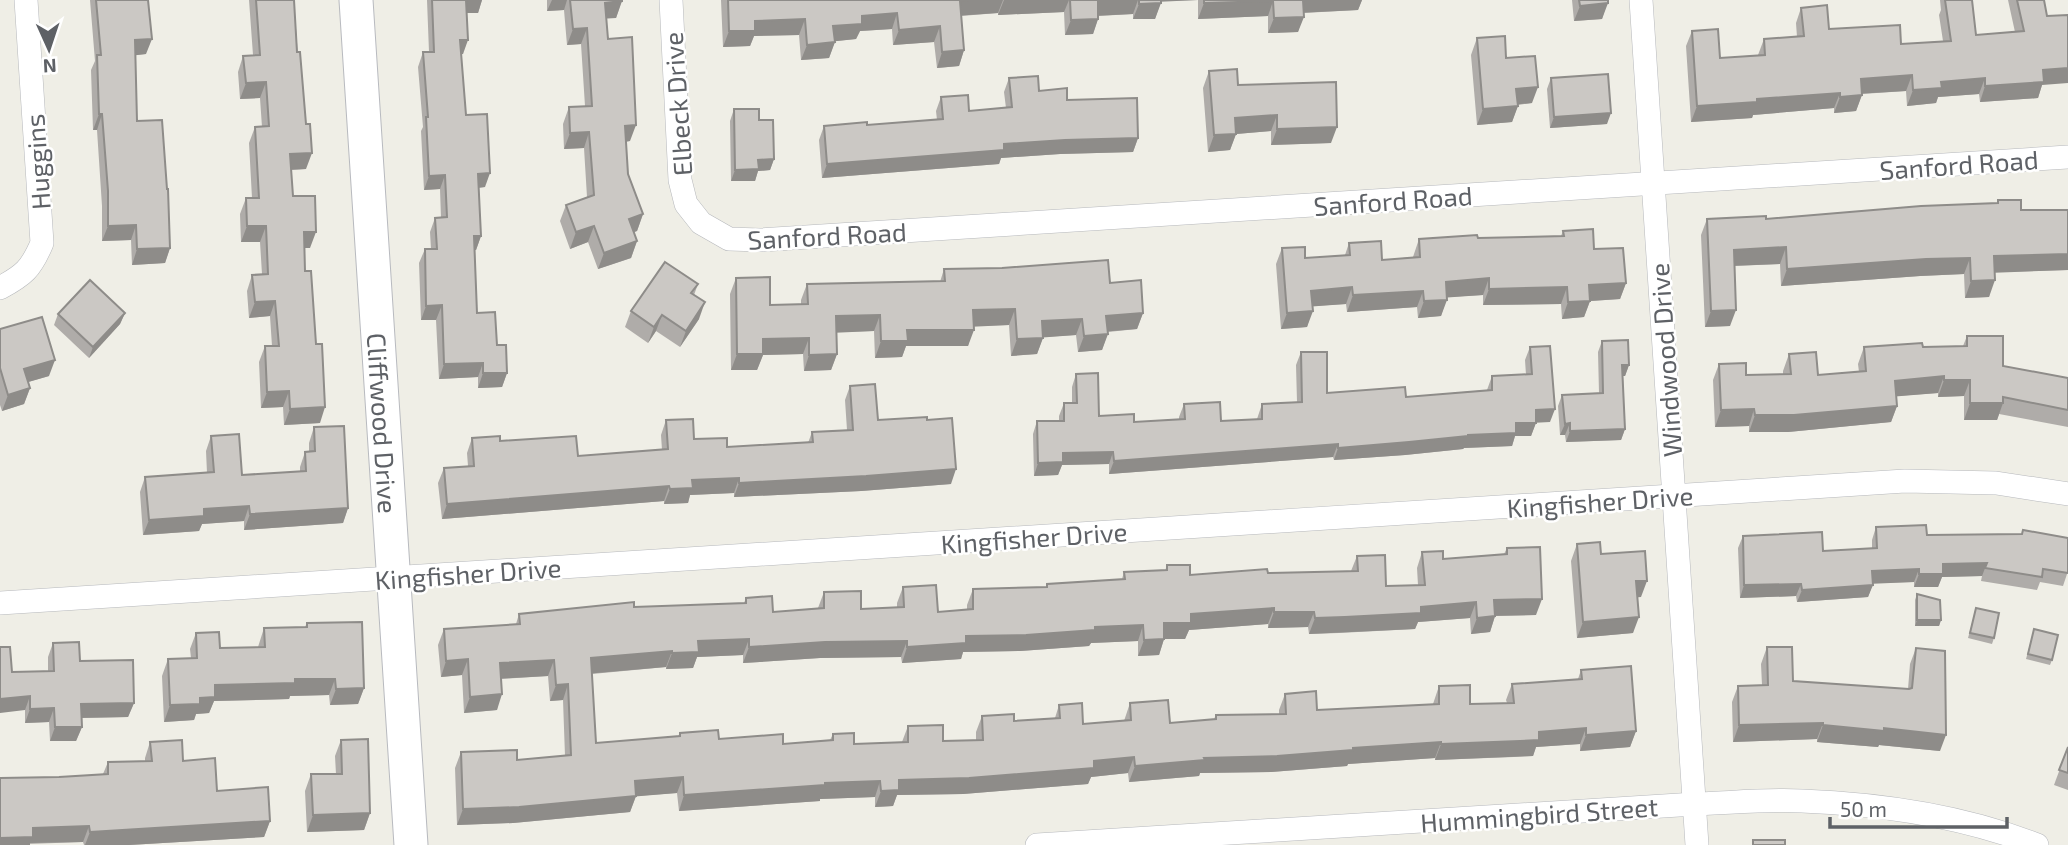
<svg xmlns="http://www.w3.org/2000/svg" width="2068" height="845" font-family="'Exo 2',sans-serif">
	<style>
		.lines { fill: none; stroke-linecap: round; stroke-linejoin: round }
		.street-casing { stroke: #b6b8bc; stroke-width: 24 }
		.secondary-casing { stroke: #b8babf; stroke-width: 35 }
		.street { stroke: #fff; stroke-width: 23 }
		.secondary { stroke: #fff; stroke-width: 33 }
		.wall { fill: #afaca9 }
		.shaded-wall { fill: #8e8c89 }
		.building { fill: #cbc8c4; stroke: #8e8c89; stroke-width: 2 }
		.labels { text-anchor: middle; dominant-baseline: central; stroke-width: 5; stroke-linejoin: round; paint-order: stroke }
		.street-label { font-size: 26px; fill: #5e6166; stroke: #fff }
	</style>
	<rect width="100%" height="100%" fill="#efeee6"/>
	<g class="lines">
		<g class="street-casing">
			<g id="street">
				<polyline points="671,0 680,180 686,204 701,223 729,239 760,240 2068,157"/>
				<polyline points="1641,0 1697,845"/>
				<path d="M 0,288 C 24,275 31,269 42,243 L 26,0"/>
				<polyline points="0,603 1905,481 1996,483 2068,494"/>
				<path d="M 1037,845 L 1695,804 C 1730,803 1766,799 1802,801 C 1880,804 1963,816 2037,845"/>
			</g>
		</g>
		<g class="secondary-casing">
			<g id="secondary">
				<path id="s1" d="M 356,0 L 411,845"/>
			</g>
		</g>
		<use href="#street" class="street"/>
		<use href="#secondary" class="secondary"/>
	</g>
	<g class="wall">
		<polygon points="90,0 148,0 146,54 135,55 137,121 170,248 165,263 132,265 131,240 102,241 102,206 97,130 93,130 91,70 95,61"/>
		<polygon points="249,0 294,0 306,169 291,170 293,196 310,248 304,248 305,271 320,423 284,425 283,407 261,408 259,362 265,346 272,346 270,316 249,318 247,291 252,275 262,274 260,242 241,242 240,214 246,198 252,198 249,143 255,127 262,127 260,98 240,99 238,72 243,56 253,55"/>
		<polygon points="427,0 482,0 478,13 467,13 463,54 461,54 466,115 485,187 479,188 481,236 476,250 475,250 477,313 497,345 507,373 502,387 478,388 478,377 439,379 436,320 421,320 419,263 425,249 431,249 430,232 435,218 441,218 440,189 424,190 421,131 423,127 418,67 423,52 429,52"/>
		<polygon points="547,0 622,0 616,18 606,18 608,39 630,141 626,142 628,174 643,214 637,231 634,232 637,241 631,258 598,269 588,242 570,249 560,221 566,205 587,197 584,148 564,149 563,124 569,107 585,106 581,44 567,45 564,10 547,11"/>
		<polygon points="721,0 1362,0 1358,10 1303,13 1298,32 1268,33 1268,16 1198,19 1198,0 1161,1 1155,19 1133,19 1133,14 1098,16 1098,19 1093,34 1065,35 1064,12 998,15 998,13 961,16 964,50 959,66 937,68 934,42 893,45 892,29 860,31 856,39 835,41 829,58 801,60 799,35 754,36 750,46 723,47"/>
		<polygon points="1572,0 1608,0 1602,19 1574,21"/>
		<polygon points="1940,0 1972,0 1976,35 2015,32 2008,0 2044,0 2042,85 2038,98 1980,102 1979,94 1938,97 1936,103 1907,106 1906,91 1862,94 1856,111 1834,113 1834,108 1753,115 1752,118 1691,122 1686,46 1692,31 1720,58 1758,55 1764,39 1797,37 1796,23 1801,8 1829,29 1901,44 1943,41 1939,15 1941,10"/>
		<polygon points="1477,38 1506,58 1532,103 1518,105 1512,122 1477,125 1471,55"/>
		<polygon points="1209,71 1238,85 1331,143 1271,145 1271,131 1236,134 1230,150 1208,152 1203,88"/>
		<polygon points="1009,78 1039,91 1067,100 1138,138 1133,152 1060,154 1001,158 999,164 822,178 819,140 824,126 867,125 937,120 936,111 941,97 969,111 1006,108 1004,92"/>
		<polygon points="1551,78 1607,124 1550,128 1547,89"/>
		<polygon points="734,109 759,120 774,159 770,170 758,171 755,181 731,181 730,121"/>
		<polygon points="1998,200 2021,210 2068,210 2068,209 2068,270 1995,272 1989,297 1965,298 1964,274 1920,276 1781,286 1780,264 1734,266 1730,326 1705,327 1701,235 1707,219 1766,219 1997,203"/>
		<polygon points="1563,231 1594,249 1626,283 1620,299 1590,301 1584,317 1562,319 1561,304 1483,305 1483,295 1447,297 1441,316 1418,318 1417,307 1347,312 1346,304 1313,306 1307,327 1281,329 1276,264 1282,248 1305,258 1345,255 1349,243 1382,260 1413,257 1419,239 1561,236"/>
		<polygon points="944,269 1110,283 1143,313 1137,329 1108,332 1102,350 1078,352 1076,335 1043,337 1037,354 1011,356 1009,325 973,326 968,346 906,346 902,357 875,358 874,331 836,332 837,354 831,370 804,371 803,354 763,355 757,370 731,370 730,294 736,278 770,305 801,304 801,300 807,284 940,282"/>
		<polygon points="698,284 694,295 699,319 680,347 656,331 648,343 625,327 631,311"/>
		<polygon points="125,313 120,324 89,358 54,325 58,314"/>
		<polygon points="0,329 49,376 28,382 30,388 24,404 2,411 0,405"/>
		<polygon points="1967,336 2003,366 2068,378 2068,427 1999,414 1997,420 1964,420 1964,396 1938,397 1938,393 1896,396 1897,406 1891,422 1788,432 1749,432 1749,426 1715,427 1713,380 1719,364 1746,375 1783,375 1783,371 1789,354 1818,375 1859,372 1858,364 1864,347 1963,346"/>
		<polygon points="1602,341 1629,365 1625,376 1623,376 1625,429 1621,440 1566,442 1565,435 1560,435 1558,406 1562,395 1599,393 1598,352"/>
		<polygon points="1530,347 1550,422 1536,422 1531,436 1515,436 1512,446 1464,448 1463,449 1405,455 1334,460 1333,457 1109,474 1109,464 1062,465 1058,475 1034,476 1033,434 1037,421 1059,421 1059,416 1064,403 1072,403 1072,387 1076,374 1099,416 1134,422 1179,419 1179,417 1184,404 1221,421 1257,419 1262,404 1297,402 1296,365 1301,352 1327,393 1406,397 1487,390 1492,376 1526,375 1525,360"/>
		<polygon points="850,386 878,420 927,420 951,484 861,491 734,497 734,493 690,495 688,503 664,504 664,501 442,519 438,483 444,468 468,466 467,453 472,438 500,441 578,456 662,450 661,435 666,420 694,439 727,447 808,443 812,432 847,430 845,400"/>
		<polygon points="314,427 348,508 343,523 244,530 244,521 202,524 199,531 143,535 140,492 145,477 207,473 206,451 211,436 242,475 300,471 300,467 305,452 309,452 309,443"/>
		<polygon points="1876,527 1927,535 2022,534 2023,530 2068,571 2063,586 2040,582 2037,590 1981,581 1982,576 1942,577 1938,587 1914,587 1914,582 1873,583 1868,597 1797,602 1796,596 1740,598 1738,548 1743,536 1823,551 1872,548 1872,540"/>
		<polygon points="1577,544 1601,554 1641,597 1637,597 1633,633 1577,638 1571,561"/>
		<polygon points="1507,548 1536,615 1495,616 1490,632 1471,634 1470,618 1418,622 1415,629 1339,633 1309,634 1308,627 1268,628 1268,624 1189,630 1185,639 1164,639 1159,655 1138,656 1138,641 1091,643 1089,646 1020,651 963,652 961,659 902,663 901,657 820,658 743,663 743,655 697,657 693,668 666,669 666,667 592,674 596,743 678,736 680,733 719,739 783,744 830,740 833,734 854,744 902,742 908,726 943,741 976,740 976,732 982,716 1014,721 1055,718 1059,705 1083,724 1124,721 1130,703 1170,723 1214,719 1216,715 1279,714 1279,710 1285,694 1317,710 1433,704 1439,686 1470,704 1507,703 1506,700 1512,684 1578,679 1581,670 1636,731 1630,747 1580,751 1580,744 1536,747 1533,756 1514,757 1435,760 1435,758 1348,764 1347,766 1271,772 1200,773 1199,776 1129,782 1128,773 1091,777 1088,784 963,794 897,795 893,806 875,807 875,797 820,799 820,801 679,811 677,793 636,796 630,812 513,823 457,825 455,768 461,752 517,760 565,756 563,700 550,701 548,676 501,679 497,710 464,713 462,675 441,677 438,645 444,629 516,624 519,614 634,607 744,603 746,598 773,612 818,608 824,592 861,609 897,608 897,603 903,587 938,612 967,610 967,605 973,589 1046,587 1047,584 1122,579 1124,572 1165,571 1167,565 1190,575 1351,571 1357,556 1386,586 1418,585 1417,568 1422,552 1443,559 1504,554"/>
		<polygon points="1917,594 1941,620 1939,626 1915,626 1915,600"/>
		<polygon points="1976,608 1994,638 1992,644 1968,638"/>
		<polygon points="307,623 364,688 358,704 330,705 329,695 290,696 289,699 214,701 209,713 196,714 194,720 164,722 162,676 168,659 191,658 190,649 196,633 220,648 258,647 264,628 305,627"/>
		<polygon points="2034,629 2052,660 2050,665 2026,659"/>
		<polygon points="53,643 80,661 134,703 128,717 81,718 82,727 76,741 50,741 49,722 25,723 25,710 12,672 48,671 48,657"/>
		<polygon points="1767,647 1793,681 1908,689 1910,664 1916,648 1940,751 1879,745 1878,747 1817,742 1817,739 1733,742 1732,702 1738,686 1762,685 1761,664"/>
		<polygon points="341,740 370,813 364,830 307,832 305,791 311,774 336,774 335,756"/>
		<polygon points="150,742 183,761 217,791 270,821 264,837 129,845 84,845 83,842 0,845 59,777 103,774 108,762 145,761 145,758"/>
		<polygon points="2068,747 2068,790 2054,785"/>
	</g>
	<g class="shaded-wall">
		<polygon points="466,0 482,0 478,13 461,13"/>
		<polygon points="552,0 567,0 564,10 547,11"/>
		<polygon points="970,0 1003,0 998,13 954,16 960,1"/>
		<polygon points="1004,0 1069,0 1064,12 998,15"/>
		<polygon points="1098,0 1138,0 1133,14 1092,16"/>
		<polygon points="1155,0 1198,0 1155,2"/>
		<polygon points="1302,0 1362,0 1358,10 1297,13"/>
		<polygon points="622,1 616,18 599,19 605,3"/>
		<polygon points="1273,1 1268,16 1198,19 1204,3"/>
		<polygon points="1161,3 1155,19 1133,19 1139,4"/>
		<polygon points="1608,3 1602,19 1574,21 1580,6"/>
		<polygon points="897,13 892,29 860,31 856,39 828,42 833,26 862,16"/>
		<polygon points="1304,17 1298,32 1268,33 1274,18"/>
		<polygon points="805,19 799,35 754,36 750,46 723,47 729,31 755,21"/>
		<polygon points="1098,19 1093,34 1065,35 1071,20"/>
		<polygon points="940,26 934,42 893,45 899,30"/>
		<polygon points="587,28 581,44 567,45 573,29"/>
		<polygon points="152,39 146,54 129,56 135,40"/>
		<polygon points="460,40 468,40 463,54 455,55"/>
		<polygon points="835,42 829,58 801,60 807,45"/>
		<polygon points="964,50 959,66 937,68 942,52"/>
		<polygon points="2068,68 2068,83 2042,85 2038,98 1980,102 1985,86 2043,70"/>
		<polygon points="1912,75 1906,91 1855,94 1861,79"/>
		<polygon points="1985,78 1979,94 1938,97 1936,103 1907,106 1913,90 1941,82"/>
		<polygon points="266,82 260,98 240,99 246,83"/>
		<polygon points="1538,87 1532,103 1510,105 1516,89"/>
		<polygon points="1840,93 1834,108 1753,115 1752,118 1691,122 1697,106 1757,99"/>
		<polygon points="1862,95 1856,111 1834,113 1840,97"/>
		<polygon points="1518,106 1512,122 1477,125 1483,109"/>
		<polygon points="1611,113 1607,124 1550,128 1554,117"/>
		<polygon points="99,114 102,114 97,130 93,130"/>
		<polygon points="1277,115 1271,131 1236,134 1230,150 1208,152 1214,135 1235,118"/>
		<polygon points="636,125 630,141 619,142 625,126"/>
		<polygon points="1337,127 1331,143 1271,145 1277,129"/>
		<polygon points="589,132 584,148 564,149 570,133"/>
		<polygon points="1138,138 1133,152 1060,154 1001,158 999,164 822,178 827,164 1004,144 1065,140"/>
		<polygon points="312,153 306,169 285,170 290,154"/>
		<polygon points="774,159 770,170 758,171 755,181 731,181 735,170 758,160"/>
		<polygon points="490,173 485,187 473,188 478,174"/>
		<polygon points="445,175 440,189 424,190 429,176"/>
		<polygon points="643,214 637,231 623,236 629,219"/>
		<polygon points="136,225 131,240 102,241 108,226"/>
		<polygon points="247,226 266,226 260,242 241,242"/>
		<polygon points="594,226 588,242 570,249 576,232"/>
		<polygon points="304,232 316,232 310,248 298,248"/>
		<polygon points="474,236 481,236 476,250 469,251"/>
		<polygon points="637,241 631,258 598,269 604,253"/>
		<polygon points="1786,247 1780,264 1728,266 1734,250"/>
		<polygon points="170,248 165,263 132,265 137,249"/>
		<polygon points="2068,254 2068,270 1988,273 1994,256"/>
		<polygon points="1970,258 1964,274 1920,276 1781,286 1787,269 1926,259"/>
		<polygon points="1489,278 1483,295 1440,298 1446,282"/>
		<polygon points="1995,280 1989,297 1965,298 1971,281"/>
		<polygon points="1626,283 1620,299 1590,301 1584,317 1562,319 1568,302 1589,285"/>
		<polygon points="1352,287 1346,304 1305,307 1311,291"/>
		<polygon points="1567,287 1561,304 1483,305 1489,289"/>
		<polygon points="1423,291 1417,307 1347,312 1353,295"/>
		<polygon points="1447,300 1441,316 1418,318 1424,301"/>
		<polygon points="275,301 270,316 249,318 255,302"/>
		<polygon points="705,302 699,319 680,347 686,331"/>
		<polygon points="442,305 436,320 421,320 426,306"/>
		<polygon points="1015,309 1009,325 967,327 973,310"/>
		<polygon points="1736,310 1730,326 1705,327 1711,311"/>
		<polygon points="1313,311 1307,327 1281,329 1287,313"/>
		<polygon points="125,313 120,324 89,358 93,347"/>
		<polygon points="1143,313 1137,329 1100,332 1106,316"/>
		<polygon points="662,315 656,331 648,343 654,327"/>
		<polygon points="880,315 874,331 830,333 836,316"/>
		<polygon points="1082,319 1076,335 1036,338 1042,321"/>
		<polygon points="907,330 974,330 968,346 906,346 902,357 875,358 881,341"/>
		<polygon points="1108,334 1102,350 1078,352 1084,336"/>
		<polygon points="809,338 803,354 763,355 757,370 731,370 737,354 763,339"/>
		<polygon points="1043,338 1037,354 1011,356 1017,339"/>
		<polygon points="837,354 831,370 804,371 809,355"/>
		<polygon points="55,360 49,376 18,385 24,369"/>
		<polygon points="483,363 478,377 439,379 444,364"/>
		<polygon points="1622,365 1629,365 1625,376 1618,376"/>
		<polygon points="483,373 507,373 502,387 478,388"/>
		<polygon points="1944,376 1938,393 1889,397 1895,381"/>
		<polygon points="1944,380 1970,380 1964,396 1938,397"/>
		<polygon points="30,388 24,404 2,411 8,395"/>
		<polygon points="289,391 283,407 261,408 267,392"/>
		<polygon points="1970,403 2003,403 1997,420 1964,420"/>
		<polygon points="1897,406 1891,422 1788,432 1749,432 1755,415"/>
		<polygon points="325,407 320,423 284,425 290,409"/>
		<polygon points="1555,409 1550,422 1531,423 1536,410"/>
		<polygon points="1754,409 1749,426 1715,427 1721,410"/>
		<polygon points="1516,423 1536,423 1531,436 1515,436 1512,446 1464,448 1463,449 1405,455 1334,460 1338,448 1468,435"/>
		<polygon points="1570,423 1565,435 1560,435 1565,424"/>
		<polygon points="1625,429 1621,440 1566,442 1570,431"/>
		<polygon points="1338,444 1333,457 1109,474 1114,461"/>
		<polygon points="1113,452 1109,464 1062,465 1058,475 1034,476 1038,463 1063,453"/>
		<polygon points="956,469 951,484 861,491 734,497 739,483"/>
		<polygon points="739,478 734,493 690,495 688,503 664,504 670,489 692,480"/>
		<polygon points="669,486 664,501 442,519 447,504"/>
		<polygon points="249,506 244,521 202,524 199,531 143,535 149,520 204,509"/>
		<polygon points="348,508 343,523 244,530 250,514"/>
		<polygon points="1987,563 1982,576 1942,577 1938,587 1914,587 1919,574 1943,564"/>
		<polygon points="1919,569 1914,582 1867,584 1872,571"/>
		<polygon points="1636,581 1647,581 1641,597 1630,598"/>
		<polygon points="1801,584 1796,596 1740,598 1744,585"/>
		<polygon points="1873,585 1868,597 1797,602 1802,590"/>
		<polygon points="1542,599 1536,615 1488,616 1494,600"/>
		<polygon points="1476,602 1470,618 1418,622 1415,629 1309,634 1315,618"/>
		<polygon points="1274,608 1268,624 1189,630 1185,639 1164,639 1159,655 1138,656 1144,640 1164,623 1191,614"/>
		<polygon points="1274,612 1314,612 1308,627 1268,628"/>
		<polygon points="1495,616 1490,632 1471,634 1477,618"/>
		<polygon points="1639,617 1633,633 1577,638 1583,622"/>
		<polygon points="1917,620 1941,620 1939,626 1915,626"/>
		<polygon points="1143,625 1138,641 1091,643 1089,646 1020,651 963,652 961,659 902,663 907,647 966,636 1095,627"/>
		<polygon points="749,639 743,655 697,657 693,668 666,669 672,653 698,641"/>
		<polygon points="907,641 901,657 820,658 743,663 749,647 825,642"/>
		<polygon points="672,651 666,667 585,674 591,658"/>
		<polygon points="468,659 462,675 441,677 446,661"/>
		<polygon points="554,660 548,676 494,679 500,663"/>
		<polygon points="295,679 335,679 329,695 290,696 289,699 214,701 209,713 196,714 194,720 164,722 170,705 200,698 215,685"/>
		<polygon points="568,684 563,700 550,701 556,685"/>
		<polygon points="364,688 358,704 330,705 336,689"/>
		<polygon points="502,694 497,710 464,713 470,697"/>
		<polygon points="30,696 25,710 0,713 0,699"/>
		<polygon points="134,703 128,717 76,718 81,704"/>
		<polygon points="54,708 49,722 25,723 30,709"/>
		<polygon points="1823,723 1817,739 1733,742 1739,725"/>
		<polygon points="1823,725 1884,728 1946,735 1940,751 1879,745 1878,747 1817,742"/>
		<polygon points="55,727 82,727 76,741 50,741"/>
		<polygon points="1586,728 1580,744 1536,747 1533,756 1435,760 1441,744 1539,732"/>
		<polygon points="1636,731 1630,747 1580,751 1586,735"/>
		<polygon points="1441,742 1435,758 1348,764 1347,766 1271,772 1200,773 1199,776 1129,782 1135,766 1204,758"/>
		<polygon points="1134,757 1128,773 1091,777 1088,784 963,794 897,795 893,806 875,807 881,791 899,780"/>
		<polygon points="683,777 677,793 629,797 635,781"/>
		<polygon points="880,781 875,797 820,799 820,801 679,811 684,795 825,783"/>
		<polygon points="636,796 630,812 513,823 457,825 463,809"/>
		<polygon points="370,813 364,830 307,832 313,815"/>
		<polygon points="270,821 264,837 129,845 85,845 90,832"/>
		<polygon points="89,826 83,842 30,843 30,845 0,845 0,838 33,828"/>
	</g>
	<g class="building">
		<polygon points="96,0 148,0 152,39 135,40 137,121 162,120 167,189 168,189 170,248 137,249 136,225 108,226 108,191 102,114 99,114 97,55 101,55"/>
		<polygon points="256,0 294,0 297,52 300,52 306,124 310,124 312,153 290,154 293,196 315,196 316,232 304,232 305,271 311,271 316,344 322,344 325,407 290,409 289,391 267,392 265,346 279,346 275,301 255,302 252,275 268,274 266,226 247,226 246,198 259,198 255,127 269,126 266,82 246,83 243,56 260,55"/>
		<polygon points="432,0 466,0 468,40 460,40 466,115 487,114 490,173 478,174 481,236 474,236 477,313 495,312 497,345 506,345 507,373 483,373 483,363 444,364 442,305 426,306 425,249 437,249 435,218 447,217 445,175 429,176 426,117 428,117 423,52 434,52"/>
		<polygon points="570,0 622,0 622,1 605,3 608,39 632,37 636,125 625,126 628,174 643,214 629,219 637,241 604,253 594,226 576,232 566,205 594,195 589,132 570,133 569,107 592,106 587,28 573,29"/>
		<polygon points="728,0 970,0 960,1 964,50 942,52 940,26 899,30 897,13 862,16 862,24 833,26 835,42 807,45 805,19 755,21 755,31 729,31"/>
		<polygon points="1070,0 1107,0 1098,0 1098,19 1071,20"/>
		<polygon points="1139,0 1161,0 1161,3 1139,4"/>
		<polygon points="1204,0 1303,0 1304,17 1274,18 1273,1 1204,3"/>
		<polygon points="1579,0 1608,0 1608,3 1580,6"/>
		<polygon points="1945,0 1972,0 1976,35 2024,31 2017,0 2044,0 2047,16 2068,15 2068,68 2043,70 2044,82 1985,86 1985,78 1941,82 1942,88 1913,90 1912,75 1861,79 1862,95 1840,97 1840,93 1757,99 1757,102 1697,106 1692,31 1718,29 1720,58 1765,55 1764,39 1804,36 1801,8 1827,5 1829,29 1900,25 1901,44 1951,41"/>
		<polygon points="1505,36 1506,58 1535,56 1538,87 1516,89 1518,106 1483,109 1477,38"/>
		<polygon points="1237,69 1238,85 1336,82 1337,127 1277,129 1277,115 1235,118 1236,134 1214,135 1209,71"/>
		<polygon points="1608,74 1611,113 1554,117 1551,78"/>
		<polygon points="1038,76 1039,91 1067,88 1067,100 1137,98 1138,138 1065,140 1004,144 1004,150 827,164 824,126 867,122 867,125 943,119 941,97 968,95 969,111 1012,107 1009,78"/>
		<polygon points="734,109 759,109 759,120 773,120 774,159 758,160 759,169 735,170"/>
		<polygon points="1998,200 2021,200 2021,210 2068,210 2068,254 1994,256 1995,280 1971,281 1970,258 1926,259 1787,269 1786,247 1734,250 1736,310 1711,311 1707,219 1766,216 1766,219 1921,206 1998,203"/>
		<polygon points="1593,229 1594,249 1623,248 1626,283 1589,285 1590,301 1568,302 1567,287 1489,289 1489,278 1446,282 1447,300 1424,301 1423,291 1353,295 1352,287 1311,291 1313,311 1287,313 1282,248 1305,247 1305,258 1350,255 1349,243 1381,241 1382,260 1420,257 1419,239 1477,235 1478,238 1564,236 1563,231"/>
		<polygon points="1108,260 1110,283 1141,280 1143,313 1106,316 1108,334 1084,336 1082,319 1042,321 1043,338 1017,339 1015,309 973,310 974,330 907,330 908,341 881,341 880,315 836,316 837,354 809,355 809,338 763,339 763,354 737,354 736,278 770,277 770,305 808,304 807,284 945,281 944,269 1002,268"/>
		<polygon points="665,262 698,284 691,293 705,302 686,331 662,315 654,327 631,311"/>
		<polygon points="90,280 125,313 93,347 58,314"/>
		<polygon points="42,317 55,360 24,369 30,388 8,395 0,368 0,329"/>
		<polygon points="1967,336 2003,336 2003,366 2068,378 2068,410 2003,397 2003,403 1970,403 1970,380 1944,380 1944,376 1895,381 1897,406 1794,415 1755,415 1754,409 1721,410 1719,364 1746,363 1746,375 1791,374 1789,354 1816,352 1818,375 1866,371 1864,347 1922,343 1923,347 1967,346"/>
		<polygon points="1628,340 1629,365 1622,365 1625,429 1570,431 1570,423 1565,424 1562,395 1603,393 1602,341"/>
		<polygon points="1550,346 1555,409 1536,410 1536,423 1516,423 1516,433 1468,435 1468,436 1409,442 1338,448 1338,444 1114,461 1113,452 1063,453 1063,462 1038,463 1037,421 1064,421 1064,403 1077,403 1076,374 1098,373 1099,416 1134,414 1134,422 1185,419 1184,404 1220,402 1221,421 1262,419 1262,404 1302,402 1301,352 1327,352 1327,393 1405,387 1406,397 1492,390 1492,376 1532,374 1530,347"/>
		<polygon points="875,384 878,420 927,417 927,420 952,418 956,469 866,476 739,483 739,478 692,480 693,488 670,489 669,486 447,504 444,468 474,466 472,438 500,436 500,441 576,436 578,456 668,449 666,420 693,419 694,439 727,438 727,447 813,442 812,432 853,430 850,386"/>
		<polygon points="344,426 348,508 250,514 249,506 204,509 204,516 149,520 145,477 214,472 211,436 239,434 242,475 306,471 305,452 315,451 314,427"/>
		<polygon points="1926,525 1927,535 2022,534 2023,530 2068,538 2068,573 2043,569 2042,577 1985,568 1987,563 1943,564 1943,574 1919,574 1919,569 1872,571 1873,585 1802,590 1801,584 1744,585 1743,536 1822,532 1823,551 1877,548 1876,527"/>
		<polygon points="1600,542 1601,554 1645,551 1647,581 1636,581 1639,617 1583,622 1577,544"/>
		<polygon points="1540,547 1542,599 1494,600 1495,616 1477,618 1476,602 1421,607 1421,613 1345,617 1315,618 1314,612 1274,612 1274,608 1191,614 1191,623 1164,623 1164,639 1144,640 1143,625 1095,627 1095,630 1026,635 966,636 966,643 907,647 907,641 825,642 749,647 749,639 698,641 699,652 672,653 672,651 591,658 596,743 680,736 680,733 718,730 719,739 783,734 783,744 833,740 833,734 854,733 854,744 908,742 908,726 943,725 943,741 983,740 982,716 1014,714 1014,721 1060,718 1059,705 1082,703 1083,724 1131,720 1130,703 1168,700 1170,723 1216,719 1216,715 1286,714 1285,694 1316,691 1317,710 1439,704 1439,686 1470,685 1470,704 1514,703 1512,684 1582,679 1581,670 1631,666 1636,731 1586,735 1586,728 1539,732 1539,740 1520,741 1441,744 1441,742 1353,748 1353,750 1277,756 1204,758 1205,760 1135,766 1134,757 1094,761 1094,768 969,778 899,780 899,790 881,791 880,781 825,783 825,785 684,795 683,777 635,781 636,796 519,807 463,809 461,752 517,750 517,760 571,755 568,684 556,685 554,660 500,663 502,694 470,697 468,659 446,661 444,629 520,624 519,614 634,602 634,607 746,603 746,598 772,596 773,612 824,608 824,592 861,591 861,609 904,607 903,587 936,585 938,612 973,609 973,589 1047,587 1047,584 1125,579 1124,572 1167,570 1167,565 1190,565 1190,575 1267,569 1268,573 1358,571 1357,556 1385,555 1386,586 1425,585 1422,552 1443,551 1443,559 1507,554 1507,548"/>
		<polygon points="1917,594 1940,600 1941,620 1917,620"/>
		<polygon points="1976,608 1999,613 1994,638 1970,633"/>
		<polygon points="362,622 364,688 336,689 335,679 295,679 295,683 215,685 215,697 200,698 200,704 170,705 168,659 197,658 196,633 219,632 220,648 265,647 264,628 307,627 307,623"/>
		<polygon points="2034,629 2058,635 2052,660 2028,654"/>
		<polygon points="79,642 80,661 133,660 134,703 81,704 82,727 55,727 54,708 30,709 30,696 0,699 0,647 10,647 12,672 54,671 53,643"/>
		<polygon points="1767,647 1792,647 1793,681 1909,689 1912,688 1916,648 1945,651 1946,735 1884,728 1884,731 1823,725 1823,723 1739,725 1738,686 1768,685"/>
		<polygon points="368,739 370,813 313,815 311,774 342,774 341,740"/>
		<polygon points="182,740 183,761 215,758 217,791 268,787 270,821 90,832 89,826 33,828 33,837 0,838 0,778 59,777 108,774 108,762 152,761 150,742"/>
		<polygon points="2068,747 2068,773 2059,770"/>
		<rect x="1753" y="840" width="32" height="5"/>
	</g>
	<g class="labels">
		<g class="street-label">
			<text transform="translate(677 104) rotate(-94)">Elbeck Drive</text>
			<text transform="translate(37 162) rotate(-94)">Huggins</text>
			<text transform="translate(1959 164) rotate(-4)">Sanford Road</text>
			<text transform="translate(1393 200) rotate(-4)">Sanford Road</text>
			<text transform="translate(827 235) rotate(-3)">Sanford Road</text>
			<text transform="translate(1665 360) rotate(-94)">Windwood Drive</text>
			<text stroke="none"><textPath href="#s1" startOffset="424">Cliffwood Drive</textPath></text>
			<text transform="translate(1600 501) rotate(-4)">Kingfisher Drive</text>
			<text transform="translate(1034 537) rotate(-4)">Kingfisher Drive</text>
			<text transform="translate(468 573) rotate(-4)">Kingfisher Drive</text>
			<text transform="translate(1539 814) rotate(-4)">Hummingbird Street</text>
		</g>
	</g>
	<g transform="translate(49 49) rotate(177)" stroke="#ffffff" stroke-width="5" paint-order="stroke">
	<path d="M0-5L12 26L0 18L-12 26Z" fill="#5e6166"/>
	<text y="-10" font-size="19" font-weight="bold" text-anchor="middle" fill="#5e6166">N</text>
	</g>
	<path d="M1830 817v10h177v-10" fill="none" stroke="#5e6166" stroke-width="3.5"/>
	<text x="1840" y="817" font-size="21" fill="#5e6166" stroke="#ffffff" stroke-width="5" paint-order="stroke">50 m</text>
</svg>
